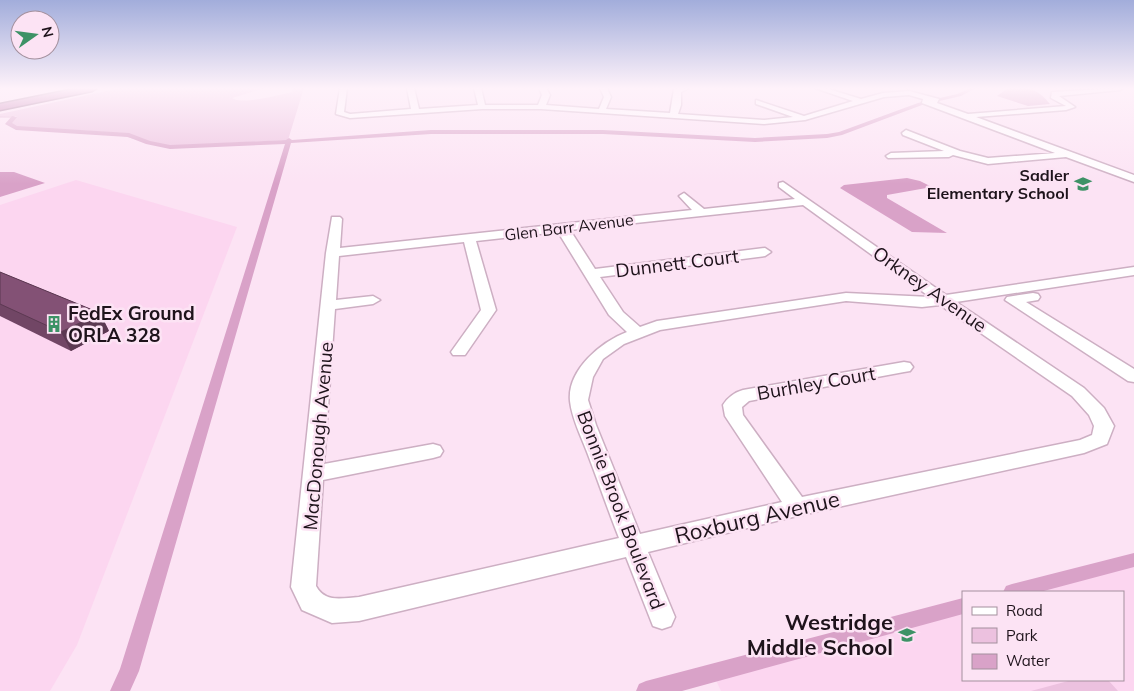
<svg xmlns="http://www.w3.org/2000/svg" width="1134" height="691" font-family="Mulish,sans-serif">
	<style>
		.built { fill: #fcd6f0 }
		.green { fill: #ecc1df }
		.water { fill: #d9a2c8 }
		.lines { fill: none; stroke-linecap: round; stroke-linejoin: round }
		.stream { stroke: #d9a2c8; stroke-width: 1 }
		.canal { fill: #d9a2c8; fill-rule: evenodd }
		.minor-casing { stroke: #cdafc3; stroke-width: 3 }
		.highway-casing { stroke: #824a73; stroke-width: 3 }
		.minor { fill: #fff; fill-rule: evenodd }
		.highway { fill: #b867a2; fill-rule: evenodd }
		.wall { fill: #714665 }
		.shaded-wall { fill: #5c3952 }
		.building { fill: #835175; stroke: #5c3952 }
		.labels { text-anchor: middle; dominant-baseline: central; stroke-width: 5; stroke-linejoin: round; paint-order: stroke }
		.far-poi-label { font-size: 16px; font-weight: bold; fill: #1e131b; stroke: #fce3f4; text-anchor: end }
		.far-street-label { font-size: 16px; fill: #1e131b; stroke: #fce3f4 }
		.street-label { font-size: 19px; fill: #1e131b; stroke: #fce3f4 }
		.poi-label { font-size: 19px; font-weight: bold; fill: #1e131b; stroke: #fce3f4; text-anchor: start }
		.near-street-label { font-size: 22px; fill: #1e131b; stroke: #fce3f4 }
		.near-poi-label { font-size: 22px; font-weight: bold; fill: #1e131b; stroke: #fce3f4; text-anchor: end }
	</style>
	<rect width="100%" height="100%" fill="#fce3f4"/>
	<g class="built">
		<polygon points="76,180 237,227 77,645 50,691 0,691 0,205"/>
		<polygon points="1134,559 1134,691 721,691 713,674 963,606 963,680 1123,680 1123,592 1012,592"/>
	</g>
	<g class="green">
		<path d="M 120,88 L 265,88 L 232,98 C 240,105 280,95 292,92 L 294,88 L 304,88 L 288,140 L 168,146 C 146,144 126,135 104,132 C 72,128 38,136 7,123 L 17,116 L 0,117 L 0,114 Z"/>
		<polygon points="1072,680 1108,680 1118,691 1031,691"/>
	</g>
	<g class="water">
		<path d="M 1008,88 C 1029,88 1036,87 1050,104 L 1028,106 L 997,96 Z"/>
		<polygon points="0,172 14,172 45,183 0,197"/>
		<polygon points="907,178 920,181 932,187 887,195 887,198 947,233 912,232 840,188 844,185"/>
	</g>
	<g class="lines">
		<g class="stream">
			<polyline points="0,88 3,88"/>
			<polyline points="0,117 14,117"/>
		</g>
		<g class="canal">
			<polygon points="971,88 976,88 961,96 922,105 842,135 827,138 755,142 603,134 431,134 291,143 139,671 130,691 110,691 120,669 285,144 170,149 146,144 128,137 16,130 5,124 12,116 17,117 12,123 17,126 129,133 150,141 170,145 286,140 289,138 292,140 431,130 603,130 755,138 827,134 839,132 918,103 957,94"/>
			<polygon points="1134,553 1134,567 1040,592 1003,592 1006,586 1012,584"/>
			<polygon points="963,598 963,614 682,691 636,691 639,684 646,681"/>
		</g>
		<g class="minor-casing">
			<g id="minor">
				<polygon points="340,88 347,88 344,112 350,114 411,109 407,88 414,88 419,109 478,105 474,88 481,88 485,105 538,105 542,95 539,88 546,88 550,95 546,105 599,109 604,97 600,88 607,88 611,97 606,109 670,113 674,89 689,88 681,92 681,105 678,114 764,120 793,117 756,104 756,100 804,116 853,101 815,88 825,88 861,99 883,93 909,91 939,99 937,103 968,114 1066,106 1051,98 1052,92 1123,88 1120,90 1059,96 1075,107 1066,110 976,117 1134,175 1134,182 1066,157 988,164 953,155 949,157 888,158 886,156 891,153 944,151 903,135 902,133 906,130 960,151 988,158 1055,153 922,103 923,99 909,95 884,97 805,120 764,124 541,109 482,109 350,118 336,114"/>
				<path d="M 783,182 L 946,295 L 1134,267 L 1134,275 L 956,302 L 1084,388 L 1104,408 L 1114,426 L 1107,444 L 1084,453 L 797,516 L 648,552 L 675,617 L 671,626 L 662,629 L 653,626 L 626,557 L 359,621 L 332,623 L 302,610 L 291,587 L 326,253 L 332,217 L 340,217 L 342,219 L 340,248 L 692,210 L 679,196 L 684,193 L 704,209 L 795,199 L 779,187 L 779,183 ZM 803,205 L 930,297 L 846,293 L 657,321 L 640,327 L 623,312 L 600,277 L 765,256 L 771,252 L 765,248 L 595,269 L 570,230 ZM 558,232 L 609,315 L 627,332 C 601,342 567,370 570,401 C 572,419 581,436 587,452 C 598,481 608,510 619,538 L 359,597 C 342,598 325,603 316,586 L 323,480 L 433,458 L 440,456 L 443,451 L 440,446 L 433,444 L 324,464 L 335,309 L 373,304 L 380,300 L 373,296 L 336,300 L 339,256 L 464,242 L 481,310 L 451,352 L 453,355 L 465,355 L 496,310 L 476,241 ZM 846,301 L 922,307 L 940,305 L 1072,396 L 1089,415 L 1094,426 L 1092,435 L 1080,440 L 802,497 L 743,415 L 742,407 L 749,401 L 904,372 L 910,371 L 913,367 L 910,363 L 904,362 L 743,390 C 735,392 727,398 723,405 L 725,416 L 782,502 L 640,534 L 596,425 L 588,400 L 593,377 L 603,359 L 624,344 L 660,330 Z"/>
				<polygon points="1033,293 1038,294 1040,297 1038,300 1026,302 1134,369 1134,382 1128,381 1005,300 1007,297"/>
			</g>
		</g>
		<g class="highway-casing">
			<polygon id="highway" points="79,88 97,88 92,91 0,110 0,104"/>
		</g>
		<use href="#minor" class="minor"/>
		<use href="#highway" class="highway"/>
	</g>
	<polygon class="wall" points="0,272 100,313 109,331 71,351 0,316"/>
	<polygon class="shaded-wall" points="100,313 109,331 71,351 61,332"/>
	<polygon class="building" points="0,272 100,313 61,332 0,304"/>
	<linearGradient id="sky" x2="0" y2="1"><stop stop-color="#a2addb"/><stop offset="0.48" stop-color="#fef2fa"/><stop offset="1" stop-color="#fef2fa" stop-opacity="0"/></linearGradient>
	<rect width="1134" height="184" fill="url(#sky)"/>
	<defs>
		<g id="school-bare" transform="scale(1.35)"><path d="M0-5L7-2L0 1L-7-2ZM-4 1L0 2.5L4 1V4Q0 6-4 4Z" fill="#3d9266" stroke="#fce3f4" stroke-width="2.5" paint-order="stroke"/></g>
		<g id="building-bare" transform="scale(1.35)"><path d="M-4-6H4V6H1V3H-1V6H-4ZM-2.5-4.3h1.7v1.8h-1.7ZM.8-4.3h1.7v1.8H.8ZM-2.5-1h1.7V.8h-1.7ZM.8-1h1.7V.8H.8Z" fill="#3d9266" stroke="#fce3f4" stroke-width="2.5" paint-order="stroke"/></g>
	</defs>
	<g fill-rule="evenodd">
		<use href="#school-bare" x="1083" y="184"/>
		<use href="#building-bare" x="54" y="324"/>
		<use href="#school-bare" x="907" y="635"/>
	</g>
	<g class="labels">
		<g class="far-poi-label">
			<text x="1069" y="175">Sadler<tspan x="1069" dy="18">Elementary School</tspan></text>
		</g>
		<g class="far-street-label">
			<text transform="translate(569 227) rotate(-7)">Glen Barr Avenue</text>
		</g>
		<g class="street-label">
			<text transform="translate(677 263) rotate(-7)">Dunnett Court</text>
			<text transform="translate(930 289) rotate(35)">Orkney Avenue</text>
			<text transform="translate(816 383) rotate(-10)">Burhley Court</text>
			<text transform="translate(318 436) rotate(-85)">MacDonough Avenue</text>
			<text transform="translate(621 510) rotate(69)">Bonnie Brook Boulevard</text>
		</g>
		<g class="poi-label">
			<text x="68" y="313">FedEx Ground<tspan x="68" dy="22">ORLA 328</tspan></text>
		</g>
		<g class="near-street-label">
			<text transform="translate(757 517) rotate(-13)">Roxburg Avenue</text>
		</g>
		<g class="near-poi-label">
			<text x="893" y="622">Westridge<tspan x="893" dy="25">Middle School</tspan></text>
		</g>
	</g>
	<rect x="962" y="591" width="162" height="90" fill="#fce3f4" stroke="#a3909d"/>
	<rect x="972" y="607" width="25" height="8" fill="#ffffff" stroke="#a3909d"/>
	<text x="1006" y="616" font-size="15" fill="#1e131b">Road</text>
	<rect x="972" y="628" width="25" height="15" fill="#ecc1df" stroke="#a3909d"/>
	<text x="1006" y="641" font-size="15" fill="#1e131b">Park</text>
	<rect x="972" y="654" width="25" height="15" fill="#d9a2c8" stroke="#a3909d"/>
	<text x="1006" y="666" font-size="15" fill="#1e131b">Water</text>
	<g transform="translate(35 35) rotate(76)"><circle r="24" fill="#fce3f4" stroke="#a3909d"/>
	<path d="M0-4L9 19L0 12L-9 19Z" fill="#3d9266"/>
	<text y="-8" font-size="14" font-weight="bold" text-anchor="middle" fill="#1e131b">N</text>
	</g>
</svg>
